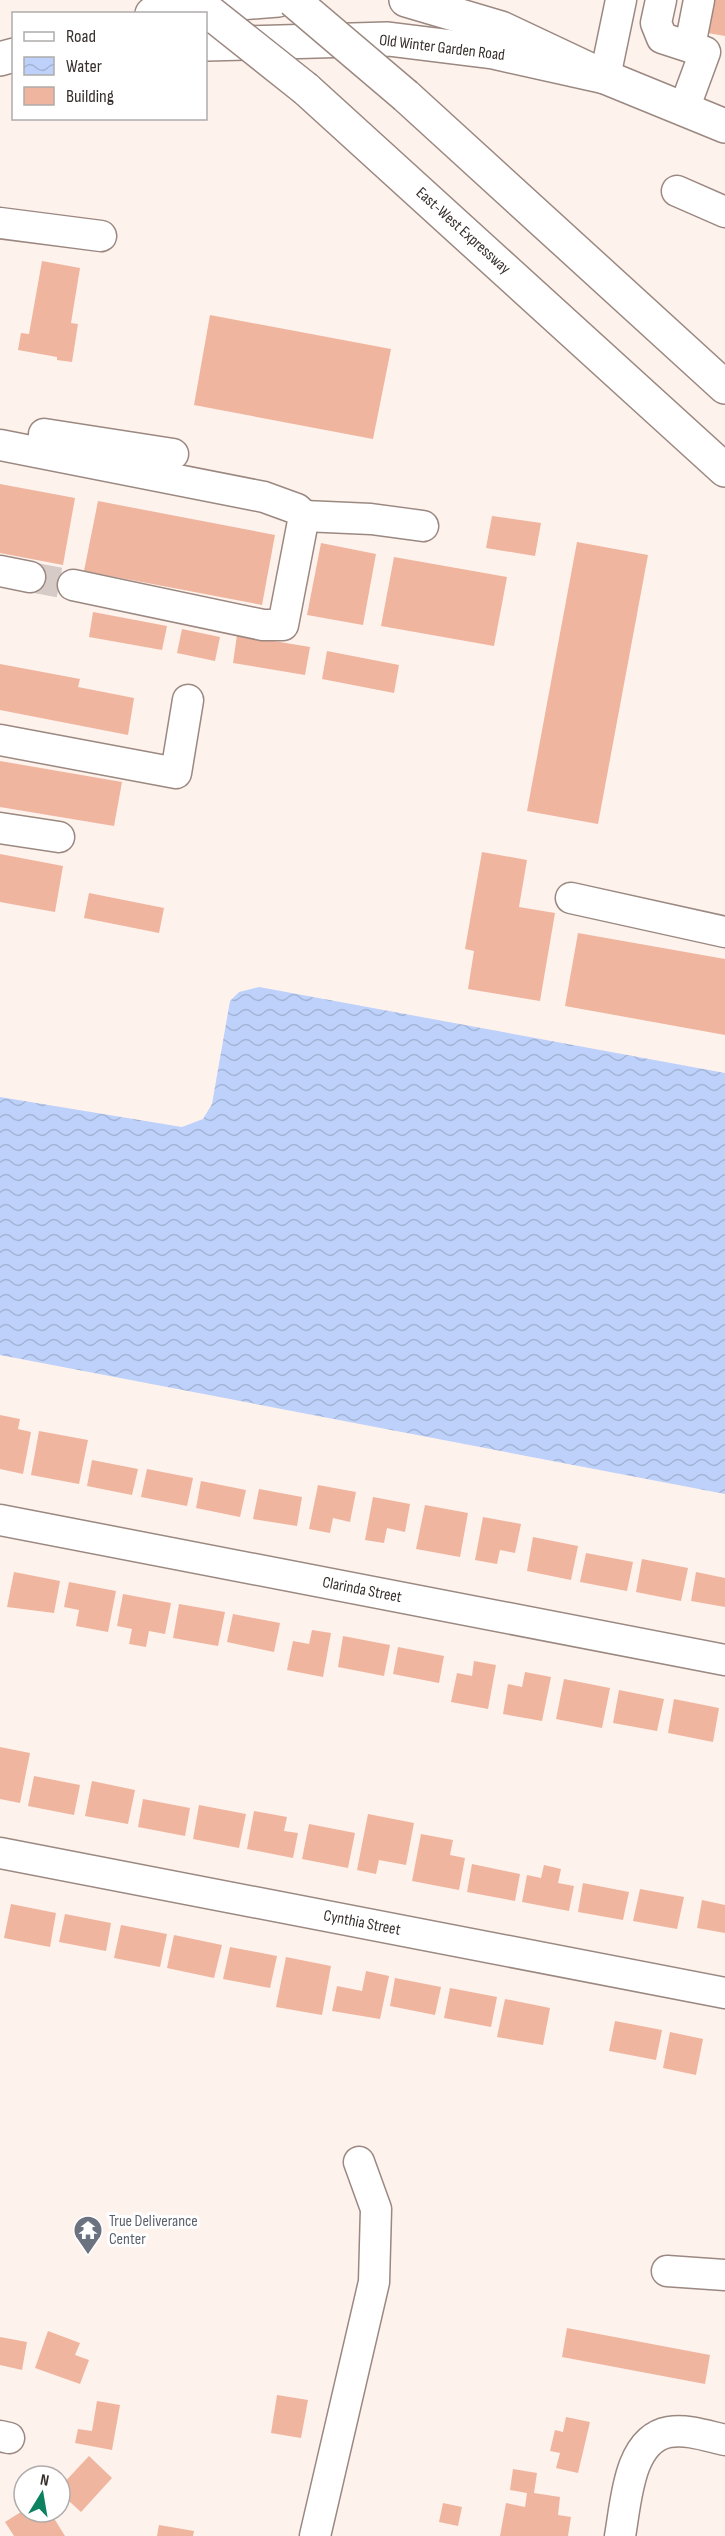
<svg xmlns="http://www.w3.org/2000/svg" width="725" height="2536" font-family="'Sofia Sans Condensed',sans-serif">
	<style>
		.water { fill: url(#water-waves) }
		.building { fill: #f0b59e }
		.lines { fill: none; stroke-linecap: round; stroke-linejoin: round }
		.minor-tunnel { stroke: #d6cbc6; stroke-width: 30; stroke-dasharray: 30 15; stroke-linecap: butt }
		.minor-casing { stroke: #9b8881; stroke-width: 33 }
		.major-casing { stroke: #9b8881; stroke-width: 36 }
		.highway-casing { stroke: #9b8881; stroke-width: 36 }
		.minor { stroke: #fff; stroke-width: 30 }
		.major { stroke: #fff; stroke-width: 33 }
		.highway { stroke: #fff; stroke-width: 33 }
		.highway-bridge-casing { stroke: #9b8881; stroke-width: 36; stroke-linecap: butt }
		.highway-bridge { stroke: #fff; stroke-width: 33 }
		.labels { text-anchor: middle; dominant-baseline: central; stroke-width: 6; stroke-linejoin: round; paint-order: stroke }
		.street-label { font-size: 16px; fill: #372f2c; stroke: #fff }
		.worship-label { font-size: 16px; fill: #5b616d; stroke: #fff; text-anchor: start }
	</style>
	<defs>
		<pattern id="water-waves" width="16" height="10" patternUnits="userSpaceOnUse" patternTransform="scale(1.5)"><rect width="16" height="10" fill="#bdd1fa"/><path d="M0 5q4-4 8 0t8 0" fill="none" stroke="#a3b4d6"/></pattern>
	</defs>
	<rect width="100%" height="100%" fill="#fef2ed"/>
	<polygon class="water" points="259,987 725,1073 725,1494 0,1355 0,1097 182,1127 203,1119 212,1104 230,1001 239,992"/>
	<g class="building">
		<polygon points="708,0 725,0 725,36 702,32"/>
		<polygon points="42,261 80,268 71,323 78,324 72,362 57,360 57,357 18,350 21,333 29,334"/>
		<polygon points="210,315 391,349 373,439 194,405"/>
		<polygon points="0,484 75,498 63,565 0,553"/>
		<polygon points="98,501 275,535 262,605 84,571"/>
		<polygon points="492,516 541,523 535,556 486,548"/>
		<polygon points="577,542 648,555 598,824 527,811"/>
		<polygon points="321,543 376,554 363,625 307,615"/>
		<polygon points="394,557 507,577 494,646 381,626"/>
		<polygon points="93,612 167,626 162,650 89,637"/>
		<polygon points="182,629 220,637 215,661 177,653"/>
		<polygon points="237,635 310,647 305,675 233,663"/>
		<polygon points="327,651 399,665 394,693 322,679"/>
		<polygon points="0,664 80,679 78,687 134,698 128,735 0,710"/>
		<polygon points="0,761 122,782 114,826 0,807"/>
		<polygon points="482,852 527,860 519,907 555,913 540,1001 468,989 474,951 465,949"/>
		<polygon points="0,854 63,866 55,912 0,902"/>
		<polygon points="89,893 164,908 159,933 84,918"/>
		<polygon points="578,933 725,959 725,1035 565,1006"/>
		<polygon points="0,1415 20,1419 18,1429 31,1432 23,1474 0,1469"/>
		<polygon points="39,1431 88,1440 79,1484 31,1475"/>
		<polygon points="92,1460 138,1469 132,1495 87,1486"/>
		<polygon points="147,1469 193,1478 187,1506 141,1497"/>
		<polygon points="201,1481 246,1490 240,1517 196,1508"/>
		<polygon points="318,1485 356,1492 350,1522 333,1518 330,1533 309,1529"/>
		<polygon points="259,1489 302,1497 297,1526 253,1519"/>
		<polygon points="373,1497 410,1504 405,1532 387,1528 384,1543 365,1540"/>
		<polygon points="425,1505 468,1513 460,1557 416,1549"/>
		<polygon points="483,1517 521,1524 515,1553 500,1550 497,1564 475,1560"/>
		<polygon points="533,1537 578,1546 571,1580 527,1571"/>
		<polygon points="586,1553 633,1562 627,1591 580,1582"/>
		<polygon points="642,1559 688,1568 681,1601 636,1592"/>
		<polygon points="14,1572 60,1581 54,1613 7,1607"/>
		<polygon points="696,1572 725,1578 725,1607 691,1601"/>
		<polygon points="69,1582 116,1591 108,1632 76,1626 79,1610 64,1607"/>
		<polygon points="123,1594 171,1603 165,1634 149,1631 146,1647 129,1644 132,1629 117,1626"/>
		<polygon points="179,1604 225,1612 218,1646 173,1638"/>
		<polygon points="233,1614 280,1623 274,1652 227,1642"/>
		<polygon points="312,1630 331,1633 323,1677 287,1670 293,1641 309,1644"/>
		<polygon points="343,1636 390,1645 384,1676 338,1667"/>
		<polygon points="398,1647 444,1656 439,1683 393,1674"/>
		<polygon points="474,1661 496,1665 488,1709 451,1702 457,1673 472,1676"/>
		<polygon points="525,1672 551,1677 542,1721 503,1714 508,1684 522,1687"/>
		<polygon points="564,1679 610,1688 602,1728 556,1719"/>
		<polygon points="619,1690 664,1699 657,1731 613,1723"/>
		<polygon points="674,1699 719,1708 713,1742 668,1733"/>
		<polygon points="0,1747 30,1753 20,1803 0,1799"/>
		<polygon points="34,1776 80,1785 74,1815 28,1806"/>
		<polygon points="92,1781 135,1790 128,1824 85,1816"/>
		<polygon points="143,1799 190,1808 185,1836 138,1827"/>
		<polygon points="199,1805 246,1814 239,1848 193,1839"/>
		<polygon points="254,1811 287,1817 284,1831 298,1833 293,1858 247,1849"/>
		<polygon points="368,1814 414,1823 406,1865 379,1860 376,1874 357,1870"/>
		<polygon points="309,1824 355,1833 348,1868 302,1859"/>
		<polygon points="421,1834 453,1840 450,1855 465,1858 459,1890 412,1881"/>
		<polygon points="472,1864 520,1874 515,1901 467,1892"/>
		<polygon points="544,1865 561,1869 558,1883 574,1886 569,1911 522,1902 527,1875 541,1878"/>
		<polygon points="583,1883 629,1892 623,1920 578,1912"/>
		<polygon points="640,1889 684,1897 677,1929 633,1921"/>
		<polygon points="702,1900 725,1905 725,1933 697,1928"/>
		<polygon points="11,1904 56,1913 50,1947 4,1938"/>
		<polygon points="65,1914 111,1923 106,1951 59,1942"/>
		<polygon points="121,1925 167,1934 160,1967 114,1958"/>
		<polygon points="174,1935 222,1945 214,1978 167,1968"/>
		<polygon points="230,1947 277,1956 270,1988 223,1979"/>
		<polygon points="286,1957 331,1966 322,2015 276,2007"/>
		<polygon points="366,1971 389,1976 380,2019 332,2011 337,1986 362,1991"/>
		<polygon points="395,1978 441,1987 435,2015 390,2006"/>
		<polygon points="450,1988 497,1997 491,2027 444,2018"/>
		<polygon points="505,1999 550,2008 543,2045 497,2037"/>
		<polygon points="615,2021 662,2030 656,2060 609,2051"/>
		<polygon points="670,2032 703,2039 696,2075 663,2068"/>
		<polygon points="567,2328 710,2355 705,2384 562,2357"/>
		<polygon points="48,2331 80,2343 75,2355 89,2360 80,2384 35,2368"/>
		<polygon points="0,2337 27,2342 22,2370 0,2365"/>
		<polygon points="277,2395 308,2400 301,2438 271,2433"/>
		<polygon points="97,2401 120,2405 112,2450 75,2443 78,2429 92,2431"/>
		<polygon points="566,2417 590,2422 578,2473 556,2468 560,2453 550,2451 555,2430 563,2432"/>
		<polygon points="89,2456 112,2478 81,2512 60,2493 60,2487"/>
		<polygon points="513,2469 537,2473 534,2493 560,2497 558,2515 571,2517 568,2536 500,2536 506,2503 525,2507 527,2493 510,2490"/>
		<polygon points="443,2503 462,2507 458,2526 439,2522"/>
		<polygon points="24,2510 50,2512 65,2536 14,2536 5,2522"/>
		<polygon points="159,2525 194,2531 193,2536 157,2536"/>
	</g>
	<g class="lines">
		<polyline class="minor-tunnel" points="30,577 73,585"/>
		<g class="minor-casing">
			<g id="minor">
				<polyline points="661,0 656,23 662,38 705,52 684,109"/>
				<polyline points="690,46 699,0"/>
				<polyline points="605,77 621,0"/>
				<polyline points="677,191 725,212"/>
				<polyline points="0,223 101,236"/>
				<polyline points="44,434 173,454"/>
				<polyline points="0,445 264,497 297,509 304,516 283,625 263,625 73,585"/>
				<polyline points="304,516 371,519 423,526"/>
				<polyline points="0,571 30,577"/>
				<polyline points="0,740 176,773 188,700"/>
				<polyline points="0,828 59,837"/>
				<polyline points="571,898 725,932"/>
				<polyline points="0,1520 725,1660"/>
				<polyline points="0,1853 725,1993"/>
				<polyline points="667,2271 725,2275"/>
				<polyline points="0,2436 9,2438"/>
				<polyline points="315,2536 374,2282 376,2209 359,2162"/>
				<path d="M 620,2536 C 626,2504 628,2439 669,2432 C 688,2429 707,2436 725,2440"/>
			</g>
		</g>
		<g class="major-casing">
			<g id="major">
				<polyline points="406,0 501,28 605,77 725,126"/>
				<polyline points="152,14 167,9 278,0"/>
				<polyline points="206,44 388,39 493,52 605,77"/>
				<polyline points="0,59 14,55"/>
			</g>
		</g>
		<g class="highway-casing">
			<g id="highway">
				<polyline points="306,89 725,470"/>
				<polyline points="406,96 725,387"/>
			</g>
		</g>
		<use href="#minor" class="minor"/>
		<use href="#major" class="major"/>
		<use href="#highway" class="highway"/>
		<g class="highway-bridge-casing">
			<g id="highway-bridge">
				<polyline points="194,0 306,89"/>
				<polyline points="293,0 406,96"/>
			</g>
		</g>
		<use href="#highway-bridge" class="highway-bridge"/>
	</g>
	<defs>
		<g id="temple-pin" transform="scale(1.5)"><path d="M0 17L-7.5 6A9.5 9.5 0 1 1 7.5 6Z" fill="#6b7280" stroke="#fff"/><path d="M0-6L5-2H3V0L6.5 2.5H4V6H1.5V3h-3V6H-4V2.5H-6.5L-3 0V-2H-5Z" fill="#fff"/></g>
	</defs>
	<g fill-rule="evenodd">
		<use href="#temple-pin" x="88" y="2230"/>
	</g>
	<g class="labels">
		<g class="street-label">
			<text transform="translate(442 48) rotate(7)">Old Winter Garden Road</text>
			<text transform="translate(463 231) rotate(42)">East-West Expressway</text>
			<text transform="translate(362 1590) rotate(11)">Clarinda Street</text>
			<text transform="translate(362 1923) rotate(11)">Cynthia Street</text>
		</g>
		<g class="worship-label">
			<text x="109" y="2221">True Deliverance<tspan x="109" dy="18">Center</tspan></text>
		</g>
	</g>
	<rect x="12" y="12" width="195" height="108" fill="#ffffff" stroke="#afacab" stroke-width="1.5"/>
	<rect x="24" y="32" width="30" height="9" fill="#ffffff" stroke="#afacab" stroke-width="1.5"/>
	<text x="66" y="42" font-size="18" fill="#372f2c">Road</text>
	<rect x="24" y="57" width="30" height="18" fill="url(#water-waves)" stroke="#afacab" stroke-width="1.5"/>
	<text x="66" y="72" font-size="18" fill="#372f2c">Water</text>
	<rect x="24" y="87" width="30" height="18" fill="#f0b59e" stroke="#afacab" stroke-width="1.5"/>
	<text x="66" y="102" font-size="18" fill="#372f2c">Building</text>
	<g transform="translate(42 2494) rotate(11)"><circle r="28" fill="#ffffff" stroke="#afacab" stroke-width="1.5"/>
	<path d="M0-4.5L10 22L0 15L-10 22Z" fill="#0c8261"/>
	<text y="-9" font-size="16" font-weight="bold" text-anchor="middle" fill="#372f2c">N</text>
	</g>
</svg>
